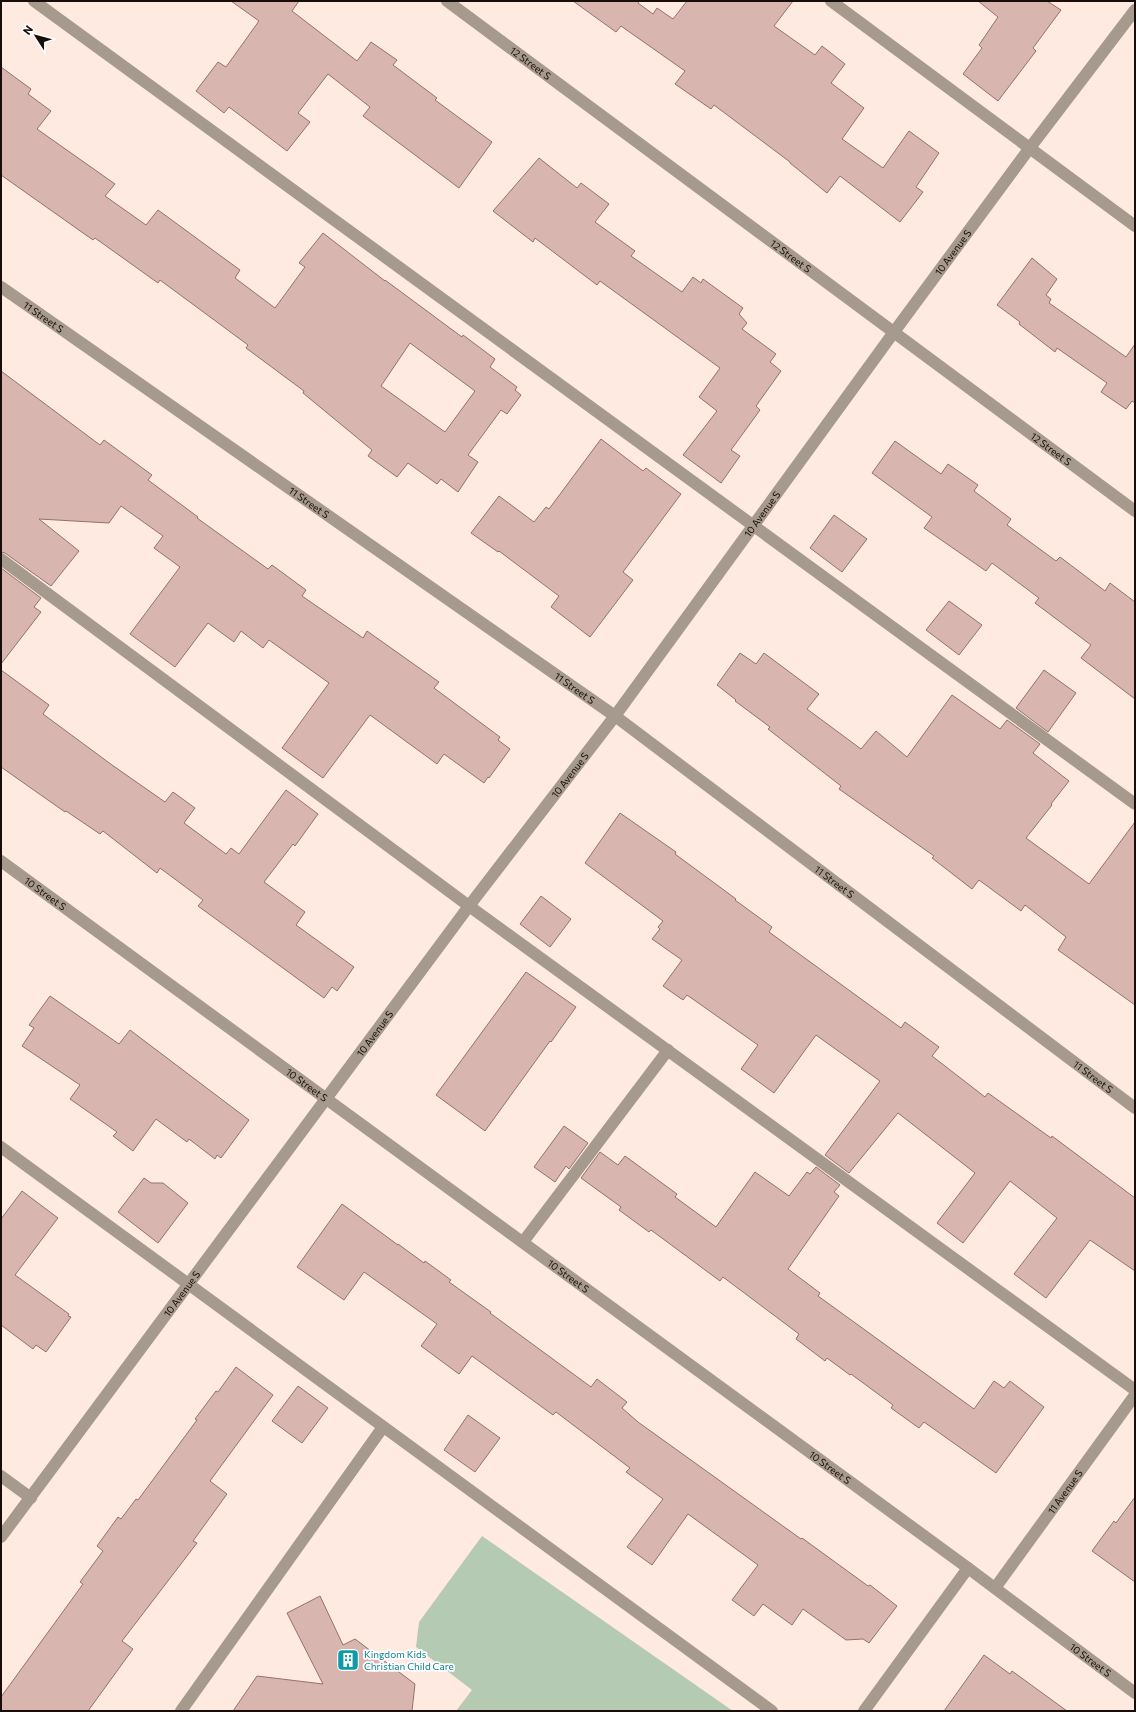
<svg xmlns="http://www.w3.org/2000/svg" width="1136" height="1712" font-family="Commissioner,sans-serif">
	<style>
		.green { fill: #b5cab3 }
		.building { fill: #d9b5af; stroke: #93726c; fill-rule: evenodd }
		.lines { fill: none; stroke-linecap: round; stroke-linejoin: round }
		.minor { stroke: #a6998d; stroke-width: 12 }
		.labels { text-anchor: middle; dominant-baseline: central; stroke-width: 3.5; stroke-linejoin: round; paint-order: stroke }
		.street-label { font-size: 10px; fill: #180d09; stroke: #fff }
		.culture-label { font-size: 10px; fill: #0d838f; stroke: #fff; text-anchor: start }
	</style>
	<rect width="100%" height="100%" fill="#ffeae2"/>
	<polygon class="green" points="482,1536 733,1711 456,1711 472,1690 416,1647 419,1622"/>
	<g class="building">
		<polygon points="231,1 299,1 292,11 357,61 371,42 397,60 393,65 437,98 435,100 492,142 459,188 363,116 370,107 328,74 298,113 310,122 287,151 229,107 224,113 196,91 218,62 226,67 259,21"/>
		<polygon points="573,1 639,1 638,3 653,14 657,8 673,19 687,1 793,1 774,26 815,55 822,46 845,64 831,83 864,108 842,139 883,168 909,131 939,153 916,187 923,192 900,222 840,176 827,193 790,163 790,162 714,105 711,109 675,84 685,71 621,26 616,32"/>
		<polygon points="978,1 1047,1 1061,10 1033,48 1036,51 998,101 963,74 982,48 979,45 998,17"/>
		<path d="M 1,67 L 31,89 L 28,94 L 51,111 L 37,129 L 115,184 L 105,196 L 146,225 L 158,210 L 240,270 L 235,278 L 275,308 L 305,267 L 299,263 L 323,233 L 385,281 L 385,280 L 462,337 L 463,335 L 495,359 L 490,367 L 517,387 L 515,390 L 521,395 L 507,414 L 501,410 L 468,455 L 478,462 L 458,492 L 441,479 L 437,484 L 408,463 L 397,477 L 368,456 L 372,450 L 303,393 L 304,391 L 246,348 L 248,345 L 160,280 L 158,283 L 95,238 L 93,240 L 1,175 ZM 410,343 L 475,391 L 445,432 L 381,386 Z"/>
		<polygon points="539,158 577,188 581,183 609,204 595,222 635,251 631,256 682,292 693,277 701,283 703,279 743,308 739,314 747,323 742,329 776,354 770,362 781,371 756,406 760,410 731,450 740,456 721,483 683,455 717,411 699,397 720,368 600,281 597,285 535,238 533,242 493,211"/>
		<polygon points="1032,258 1057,279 1046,295 1051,299 1049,303 1126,357 1135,344 1135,403 1132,401 1126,409 1101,392 1107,383 1057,348 1055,352 1019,324 1020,322 997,305"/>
		<polygon points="1,371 100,445 104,440 152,475 148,480 198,517 197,518 268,569 272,565 306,590 302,596 363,638 367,631 439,682 434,688 500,737 498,740 510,749 489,778 488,777 484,783 444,754 437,764 370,715 323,778 282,748 329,683 269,640 263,648 241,631 234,642 208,623 175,667 130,634 180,567 154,548 163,536 121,506 109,523 39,519 79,551 51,586 5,553 1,552"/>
		<polygon points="601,439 643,471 646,468 681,494 623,572 633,580 590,637 551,607 559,596 499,551 498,552 471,533 499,496 534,522 546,507 549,509"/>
		<polygon points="895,441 941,474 948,464 978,485 974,491 1011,519 1007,525 1056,561 1060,557 1105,591 1110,583 1135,602 1135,699 1081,658 1091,645 1035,603 1039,598 992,563 986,571 924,528 932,517 872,473"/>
		<polygon points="834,515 867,539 842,572 810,548"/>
		<polygon points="1,568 41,598 34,607 41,612 1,664"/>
		<polygon points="949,601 982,625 959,655 926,630"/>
		<polygon points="740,653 756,664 764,653 819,694 807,709 861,749 876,731 907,757 952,695 1000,729 1007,720 1040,744 1033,753 1069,781 1051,804 1052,805 1026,838 1089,884 1135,822 1135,1005 1058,950 1066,937 1025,905 1021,911 979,880 972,889 932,858 934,856 839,789 841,786 768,729 770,727 735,701 736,700 717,685"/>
		<polygon points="1,670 49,705 43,714 112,765 165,802 173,792 195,808 184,823 226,854 231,848 239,854 286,790 318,814 295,846 293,844 264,882 305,912 296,925 354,967 337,991 332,987 324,998 198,906 203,900 160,868 157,873 103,831 100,834 66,811 65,812 1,767"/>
		<polygon points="1044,670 1076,693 1048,732 1016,708"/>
		<polygon points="620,813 676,852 675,854 736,899 735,900 772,927 769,932 901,1028 905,1022 939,1047 932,1056 985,1097 988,1093 1051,1138 1052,1136 1135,1198 1135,1271 1090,1240 1046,1298 1014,1274 1057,1218 1010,1181 963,1243 937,1223 975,1173 898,1113 849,1173 825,1155 880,1081 816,1035 774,1093 741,1069 758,1045 687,995 683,1000 663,986 682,960 652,939 660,929 658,927 663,921 585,863"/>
		<polygon points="541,896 571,919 550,947 520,924"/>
		<polygon points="526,972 576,1007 551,1042 550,1041 485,1131 436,1095"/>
		<polygon points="50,996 119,1044 130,1030 249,1120 221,1158 217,1155 215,1159 189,1139 187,1142 156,1119 133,1151 113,1136 117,1132 70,1099 80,1085 22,1046 34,1028 29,1025"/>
		<polygon points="564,1126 588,1143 569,1169 566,1166 555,1182 534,1167"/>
		<polygon points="600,1152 618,1165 625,1156 677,1194 675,1197 716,1227 755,1172 789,1196 807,1172 810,1174 816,1167 840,1185 834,1192 839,1196 788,1269 820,1293 818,1296 974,1409 994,1381 1004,1388 1010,1381 1044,1407 996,1473 924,1422 919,1428 891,1408 893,1405 851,1374 850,1375 827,1358 825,1361 796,1339 799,1334 723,1277 720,1281 651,1230 649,1232 619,1210 621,1207 581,1178"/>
		<polygon points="144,1178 151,1183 163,1183 188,1203 158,1243 118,1212"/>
		<polygon points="22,1191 58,1218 15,1275 69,1314 68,1316 71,1317 46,1352 36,1345 33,1349 1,1325 1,1219"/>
		<polygon points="342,1204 398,1245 398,1244 424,1263 425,1261 451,1280 449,1282 491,1312 490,1313 591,1387 597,1379 627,1402 622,1408 638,1422 801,1539 802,1538 868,1586 870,1585 897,1606 869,1643 863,1639 846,1640 803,1609 792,1625 763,1604 754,1616 732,1600 758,1565 688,1514 652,1565 627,1547 663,1499 626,1472 630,1468 556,1412 553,1415 472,1356 459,1374 421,1346 437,1324 364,1272 344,1300 297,1267"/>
		<polygon points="236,1367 273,1395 210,1481 227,1494 193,1541 197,1543 122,1641 133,1649 88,1711 1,1711 1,1697 83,1584 80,1582 103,1551 97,1546 118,1517 121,1519 136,1499 138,1500 197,1420 195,1419 216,1391 218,1392"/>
		<polygon points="298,1386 328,1408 302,1443 272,1421"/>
		<polygon points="468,1415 500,1438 475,1472 444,1450"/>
		<polygon points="1135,1497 1135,1582 1092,1551 1114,1521 1116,1523"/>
		<polygon points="320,1596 343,1645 355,1639 415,1684 412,1711 233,1711 257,1676 323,1684 287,1613"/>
		<polygon points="984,1655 1010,1674 1012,1671 1067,1711 944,1711"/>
	</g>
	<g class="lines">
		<g class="minor">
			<polyline points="34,1 1135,804"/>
			<path id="s1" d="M 447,1 L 1135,511"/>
			<polyline points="831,1 1135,226"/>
			<path id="s2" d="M 1,287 L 615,716 L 1135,1108"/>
			<polyline points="1,559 469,906 1135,1390"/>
			<path id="s3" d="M 1,861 L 968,1568 L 1135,1693"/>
			<polyline points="1,1147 772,1711"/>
			<polyline points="523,1242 668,1050"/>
			<polyline points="1,1476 31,1498"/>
			<path id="s4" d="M 1,1537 L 469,906 L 615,716 L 894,332 L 1029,149 L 1135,10"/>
			<path id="s5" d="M 995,1588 L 1135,1395"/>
			<polyline points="181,1711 383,1427"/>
			<polyline points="864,1711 968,1568"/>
		</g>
	</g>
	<defs>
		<g id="building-square" transform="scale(1.15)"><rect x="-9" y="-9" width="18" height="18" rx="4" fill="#0f9aa8" stroke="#fff"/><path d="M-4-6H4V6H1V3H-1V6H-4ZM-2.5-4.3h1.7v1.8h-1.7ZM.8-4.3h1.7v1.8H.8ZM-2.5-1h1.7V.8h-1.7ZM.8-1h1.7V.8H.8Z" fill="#fff"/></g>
	</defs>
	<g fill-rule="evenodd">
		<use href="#building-square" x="348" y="1660"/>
	</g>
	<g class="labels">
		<g class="street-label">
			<text stroke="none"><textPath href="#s1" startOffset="104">12 Street S</textPath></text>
			<text stroke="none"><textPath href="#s4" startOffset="1599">10 Avenue S</textPath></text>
			<text stroke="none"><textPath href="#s1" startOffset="428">12 Street S</textPath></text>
			<text stroke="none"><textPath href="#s2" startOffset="52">11 Street S</textPath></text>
			<text stroke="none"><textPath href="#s1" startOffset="752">12 Street S</textPath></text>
			<text stroke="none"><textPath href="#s2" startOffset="376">11 Street S</textPath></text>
			<text stroke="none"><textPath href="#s4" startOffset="1275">10 Avenue S</textPath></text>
			<text stroke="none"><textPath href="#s2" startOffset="700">11 Street S</textPath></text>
			<text stroke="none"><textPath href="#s4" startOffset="951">10 Avenue S</textPath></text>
			<text stroke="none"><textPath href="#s2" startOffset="1024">11 Street S</textPath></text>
			<text stroke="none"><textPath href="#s3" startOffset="55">10 Street S</textPath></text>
			<text stroke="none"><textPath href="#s4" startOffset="627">10 Avenue S</textPath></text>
			<text stroke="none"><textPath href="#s2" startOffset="1348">11 Street S</textPath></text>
			<text stroke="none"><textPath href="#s3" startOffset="379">10 Street S</textPath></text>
			<text stroke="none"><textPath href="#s3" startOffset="703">10 Street S</textPath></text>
			<text stroke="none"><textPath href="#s4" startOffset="303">10 Avenue S</textPath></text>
			<text stroke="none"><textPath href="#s3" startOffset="1027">10 Street S</textPath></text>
			<text stroke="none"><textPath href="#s5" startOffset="119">11 Avenue S</textPath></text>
			<text stroke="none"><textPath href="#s3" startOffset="1351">10 Street S</textPath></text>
		</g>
		<g class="culture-label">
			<text x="364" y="1654">Kingdom Kids<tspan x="364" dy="12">Christian Child Care</tspan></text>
		</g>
	</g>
	<rect width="1136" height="1712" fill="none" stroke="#180d09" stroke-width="4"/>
	<g transform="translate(36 36) rotate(306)" stroke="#ffffff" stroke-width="3" paint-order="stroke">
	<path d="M0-3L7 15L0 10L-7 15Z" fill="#180d09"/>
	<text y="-6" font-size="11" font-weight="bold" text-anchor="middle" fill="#180d09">N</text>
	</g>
</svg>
